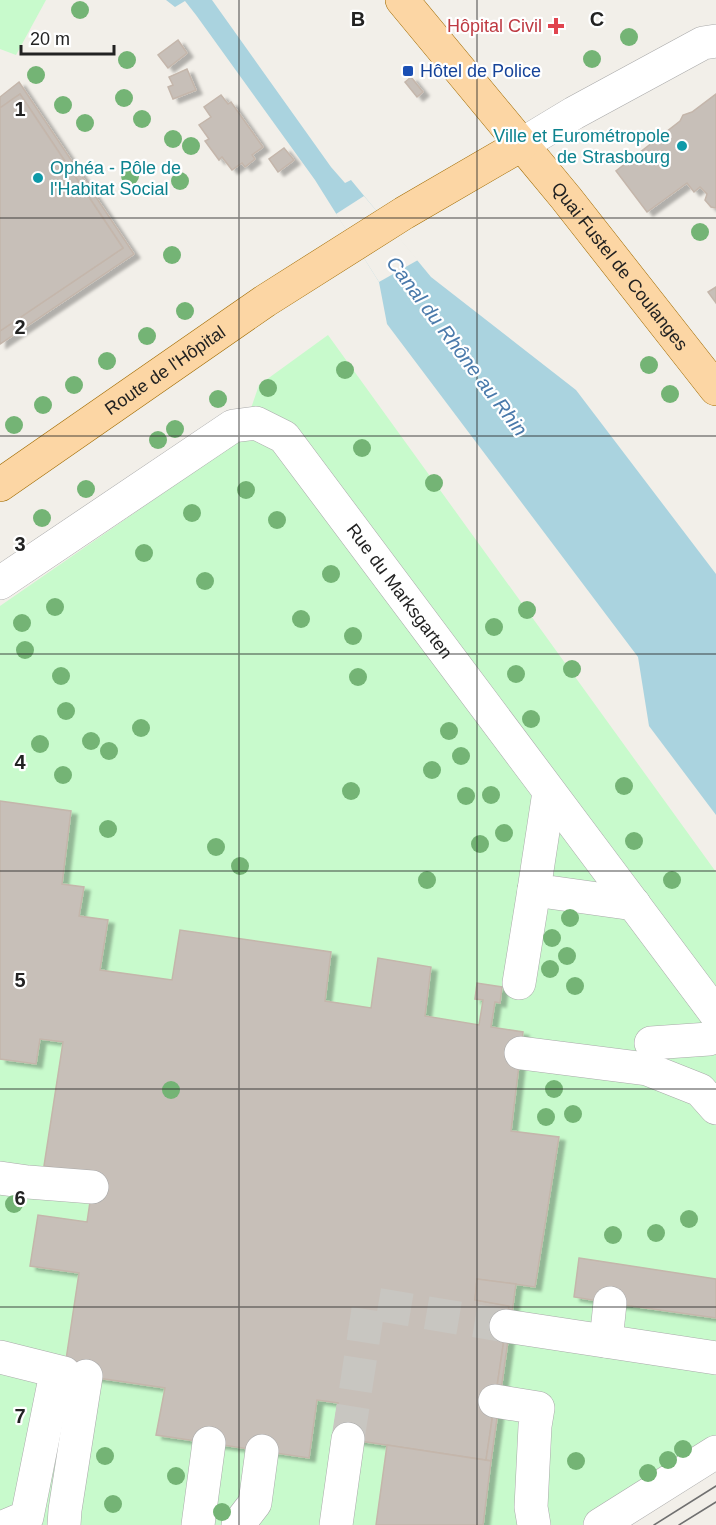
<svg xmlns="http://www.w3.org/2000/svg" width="716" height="1525" font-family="Helvetica,sans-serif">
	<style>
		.park { fill: #c8facc }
		.water { fill: #aad3df }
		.pier { fill: #f2efe9 }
		.building { fill: #c7bfb8; stroke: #c4b6ab; stroke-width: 1.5; filter: url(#shadow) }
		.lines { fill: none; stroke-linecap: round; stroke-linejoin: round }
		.minor-tunnel { stroke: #c8c6c1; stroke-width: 33; stroke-dasharray: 33 16; stroke-linecap: butt }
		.minor-casing { stroke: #a9a9a9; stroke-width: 34 }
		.major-casing { stroke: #a06b00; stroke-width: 34 }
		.minor { stroke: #fff; stroke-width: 33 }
		.major { stroke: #fcd6a4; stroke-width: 33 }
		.tram { stroke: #707070; stroke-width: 1.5 }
		.tree { fill: #74b475 }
		.grid { fill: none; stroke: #222; stroke-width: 1.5; stroke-opacity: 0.55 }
		.health-dot { fill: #e0444e; stroke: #fff; stroke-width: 2 }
		.transit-dot { fill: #1a4fb4; stroke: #fff; stroke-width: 2 }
		.culture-dot { fill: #0f9aa8; stroke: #fff; stroke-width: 2 }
		.labels { text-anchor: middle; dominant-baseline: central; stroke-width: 4.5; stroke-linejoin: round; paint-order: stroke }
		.health-label { font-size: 18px; fill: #be3a42; stroke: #fff; text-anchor: end }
		.transit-label { font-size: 18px; fill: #164399; stroke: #fff; text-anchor: start }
		.culture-label { font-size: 18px; fill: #0d838f; stroke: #fff; text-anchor: end }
		.street-label { font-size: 18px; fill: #222; stroke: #fff }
		.water-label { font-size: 20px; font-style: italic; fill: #4a7aab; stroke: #fff }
		.grid-label { font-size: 20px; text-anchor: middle; font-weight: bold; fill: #222; stroke: #fff; stroke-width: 4.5; stroke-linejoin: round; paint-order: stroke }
	</style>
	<defs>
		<filter id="shadow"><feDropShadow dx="6" dy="4" stdDeviation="1.5" flood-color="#0004"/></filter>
	</defs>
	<rect width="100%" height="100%" fill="#f2efe9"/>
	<g class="park">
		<polygon points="0,0 46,0 16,55 0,49"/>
		<polygon points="328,335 716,872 716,1439 584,1525 0,1525 0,606 240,440 259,385"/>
	</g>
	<polygon class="water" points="166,0 212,0 331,167 345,183 351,180 431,277 576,390 716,574 716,815 649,726 638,657 387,324 379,282 315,180 196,15 185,1 175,7"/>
	<polygon class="pier" points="364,196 418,260 379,282 336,214"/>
	<g class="building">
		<polygon points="178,40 187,53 168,68 158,55"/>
		<polygon points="187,69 196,90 173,99 168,87 173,85 169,77"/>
		<polygon points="411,77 423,92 417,97 405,82"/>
		<polygon points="19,82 134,254 0,344 0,331 123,248 20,94 0,108 0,97"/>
		<polygon points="20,94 123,248 0,331 0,108"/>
		<polygon points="716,94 716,208 711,207 705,200 707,194 700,187 694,192 687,183 647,212 616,171 680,121 683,115 692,112"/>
		<polygon points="221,95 228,104 231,102 263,147 252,155 255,159 245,167 242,163 232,170 222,157 219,160 205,141 209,139 199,125 211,117 204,107"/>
		<polygon points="284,148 294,160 278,172 269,159"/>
		<polygon points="716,287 716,303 708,292"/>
		<polygon points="0,801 71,811 62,884 84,887 79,916 108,920 100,970 172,980 180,930 331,952 325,1001 371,1008 378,958 431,967 425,1016 479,1025 483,1000 475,999 477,983 502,987 500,1003 495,1002 491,1027 523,1032 511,1131 559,1137 535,1287 477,1279 475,1300 509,1306 486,1460 333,1437 338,1403 317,1400 309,1458 156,1435 165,1388 64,1373 79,1273 30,1266 38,1215 87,1222 94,1175 44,1166 63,1042 40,1039 36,1064 0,1059"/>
		<polygon points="579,1258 716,1279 716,1318 610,1303 574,1297"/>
		<polygon points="477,1279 516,1284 491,1461 486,1460 509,1306 475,1300"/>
		<polygon points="387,1445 491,1461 483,1525 376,1525"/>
	</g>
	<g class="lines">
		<polyline class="minor-tunnel" points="348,1439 369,1303 506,1326"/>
		<g class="minor-casing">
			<g id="minor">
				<polyline points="521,145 574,113 703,43 716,41"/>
				<path id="s1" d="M 0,583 L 233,426 L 256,423 L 284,437 L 716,1014"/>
				<polyline points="549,792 534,890 634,904"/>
				<polyline points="519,983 534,890"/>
				<polyline points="651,1043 709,1039 716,1035"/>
				<polyline points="521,1053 647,1069 700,1090 716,1108"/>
				<polyline points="0,1178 28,1182 92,1187"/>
				<polyline points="506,1326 716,1358"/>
				<polyline points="606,1341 610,1303"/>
				<polyline points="0,1357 64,1373"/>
				<polyline points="495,1401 538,1408 535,1426 531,1507 534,1525"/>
				<polyline points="8,1525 27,1517 53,1388"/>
				<polyline points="64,1525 65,1510 86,1376"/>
				<polyline points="198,1525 209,1443"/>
				<polyline points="238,1525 255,1503 262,1451"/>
				<polyline points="336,1525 348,1439"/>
				<polyline points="600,1525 716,1452"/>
			</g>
		</g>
		<g class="major-casing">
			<g id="major">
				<path id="s2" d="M 402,0 L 566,198 L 716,389"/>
				<path id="s3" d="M 0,485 L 265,301 L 404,213 L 521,145"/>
			</g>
		</g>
		<use href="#minor" class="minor"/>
		<use href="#major" class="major"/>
		<g class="tram">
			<polyline points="654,1525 716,1486"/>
			<polyline points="679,1525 716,1502"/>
		</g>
	</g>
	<g class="tree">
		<circle cx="80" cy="10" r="9"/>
		<circle cx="629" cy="37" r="9"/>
		<circle cx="592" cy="59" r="9"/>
		<circle cx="127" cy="60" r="9"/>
		<circle cx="36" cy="75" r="9"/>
		<circle cx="124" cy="98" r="9"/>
		<circle cx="63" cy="105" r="9"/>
		<circle cx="142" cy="119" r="9"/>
		<circle cx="85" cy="123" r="9"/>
		<circle cx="173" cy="139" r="9"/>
		<circle cx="191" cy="146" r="9"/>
		<circle cx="130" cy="176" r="9"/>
		<circle cx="180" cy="181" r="9"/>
		<circle cx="700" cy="232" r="9"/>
		<circle cx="172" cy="255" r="9"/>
		<circle cx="185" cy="311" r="9"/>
		<circle cx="147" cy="336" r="9"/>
		<circle cx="107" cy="361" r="9"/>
		<circle cx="649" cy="365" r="9"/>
		<circle cx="345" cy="370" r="9"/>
		<circle cx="74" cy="385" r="9"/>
		<circle cx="268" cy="388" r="9"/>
		<circle cx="670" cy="394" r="9"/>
		<circle cx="218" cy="399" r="9"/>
		<circle cx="43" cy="405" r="9"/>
		<circle cx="14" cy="425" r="9"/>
		<circle cx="175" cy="429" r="9"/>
		<circle cx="158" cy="440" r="9"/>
		<circle cx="362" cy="448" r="9"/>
		<circle cx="434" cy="483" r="9"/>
		<circle cx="86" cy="489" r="9"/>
		<circle cx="246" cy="490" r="9"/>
		<circle cx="192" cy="513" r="9"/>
		<circle cx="42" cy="518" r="9"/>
		<circle cx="277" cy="520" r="9"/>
		<circle cx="144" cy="553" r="9"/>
		<circle cx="331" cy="574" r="9"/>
		<circle cx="205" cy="581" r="9"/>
		<circle cx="55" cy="607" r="9"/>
		<circle cx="527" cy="610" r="9"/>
		<circle cx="301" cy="619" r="9"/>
		<circle cx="22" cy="623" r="9"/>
		<circle cx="494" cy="627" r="9"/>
		<circle cx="353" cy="636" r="9"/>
		<circle cx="25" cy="650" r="9"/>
		<circle cx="572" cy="669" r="9"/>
		<circle cx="516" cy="674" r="9"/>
		<circle cx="61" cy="676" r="9"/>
		<circle cx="358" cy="677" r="9"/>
		<circle cx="66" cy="711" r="9"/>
		<circle cx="531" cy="719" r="9"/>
		<circle cx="141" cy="728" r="9"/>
		<circle cx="449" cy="731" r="9"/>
		<circle cx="91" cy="741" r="9"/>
		<circle cx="40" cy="744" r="9"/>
		<circle cx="109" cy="751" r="9"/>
		<circle cx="461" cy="756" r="9"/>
		<circle cx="432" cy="770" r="9"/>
		<circle cx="63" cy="775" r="9"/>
		<circle cx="624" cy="786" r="9"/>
		<circle cx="351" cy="791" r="9"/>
		<circle cx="491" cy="795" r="9"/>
		<circle cx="466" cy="796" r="9"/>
		<circle cx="108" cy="829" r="9"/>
		<circle cx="504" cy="833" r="9"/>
		<circle cx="634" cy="841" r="9"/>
		<circle cx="480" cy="844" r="9"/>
		<circle cx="216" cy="847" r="9"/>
		<circle cx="240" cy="866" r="9"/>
		<circle cx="427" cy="880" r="9"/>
		<circle cx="672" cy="880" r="9"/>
		<circle cx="570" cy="918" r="9"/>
		<circle cx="552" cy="938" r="9"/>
		<circle cx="567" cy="956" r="9"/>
		<circle cx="550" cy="969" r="9"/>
		<circle cx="575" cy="986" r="9"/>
		<circle cx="554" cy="1089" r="9"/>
		<circle cx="171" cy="1090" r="9"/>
		<circle cx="573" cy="1114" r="9"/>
		<circle cx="546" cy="1117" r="9"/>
		<circle cx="14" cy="1204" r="9"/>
		<circle cx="689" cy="1219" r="9"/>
		<circle cx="656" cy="1233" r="9"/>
		<circle cx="613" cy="1235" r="9"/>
		<circle cx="683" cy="1449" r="9"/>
		<circle cx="105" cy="1456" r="9"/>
		<circle cx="668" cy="1460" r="9"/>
		<circle cx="576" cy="1461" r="9"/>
		<circle cx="648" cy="1473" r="9"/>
		<circle cx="176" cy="1476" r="9"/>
		<circle cx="113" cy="1504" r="9"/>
		<circle cx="222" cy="1512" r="9"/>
	</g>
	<path class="grid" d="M 239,0 L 239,1525M 477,0 L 477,1525M 0,218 L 716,218M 0,436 L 716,436M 0,654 L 716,654M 0,871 L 716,871M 0,1089 L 716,1089M 0,1307 L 716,1307"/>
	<path class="health-dot" d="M553 17h6v6h6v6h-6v6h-6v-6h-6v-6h6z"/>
	<rect class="transit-dot" x="402" y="65" width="12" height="12" rx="3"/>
	<g class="culture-dot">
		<circle cx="682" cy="146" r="6"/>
		<circle cx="38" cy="178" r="6"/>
	</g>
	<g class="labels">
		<g class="health-label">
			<text x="542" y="26">Hôpital Civil</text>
		</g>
		<g class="transit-label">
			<text x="420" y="71">Hôtel de Police</text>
		</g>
		<g class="culture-label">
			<text x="670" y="136">Ville et Eurométropole<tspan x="670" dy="21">de Strasbourg</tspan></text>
			<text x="50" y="168" text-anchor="start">Ophéa - Pôle de<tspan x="50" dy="21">l'Habitat Social</tspan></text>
		</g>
		<g class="street-label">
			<text stroke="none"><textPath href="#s2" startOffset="344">Quai Fustel de Coulanges</textPath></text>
			<text stroke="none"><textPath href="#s3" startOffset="201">Route de l'Hôpital</textPath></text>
			<text stroke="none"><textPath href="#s1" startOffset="528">Rue du Marksgarten</textPath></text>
		</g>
		<g class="water-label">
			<text transform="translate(457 346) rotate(53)">Canal du Rhône au Rhin</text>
		</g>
	</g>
	<g class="grid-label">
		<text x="358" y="26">B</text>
		<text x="597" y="26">C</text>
		<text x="20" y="116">1</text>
		<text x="20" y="334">2</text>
		<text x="20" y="551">3</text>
		<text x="20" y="769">4</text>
		<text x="20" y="987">5</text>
		<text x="20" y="1205">6</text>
		<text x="20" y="1423">7</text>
	</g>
	<path d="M21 45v9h93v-9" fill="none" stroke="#222222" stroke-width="3"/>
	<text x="30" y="45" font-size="18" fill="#222222" stroke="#ffffff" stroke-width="4.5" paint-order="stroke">20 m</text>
</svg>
